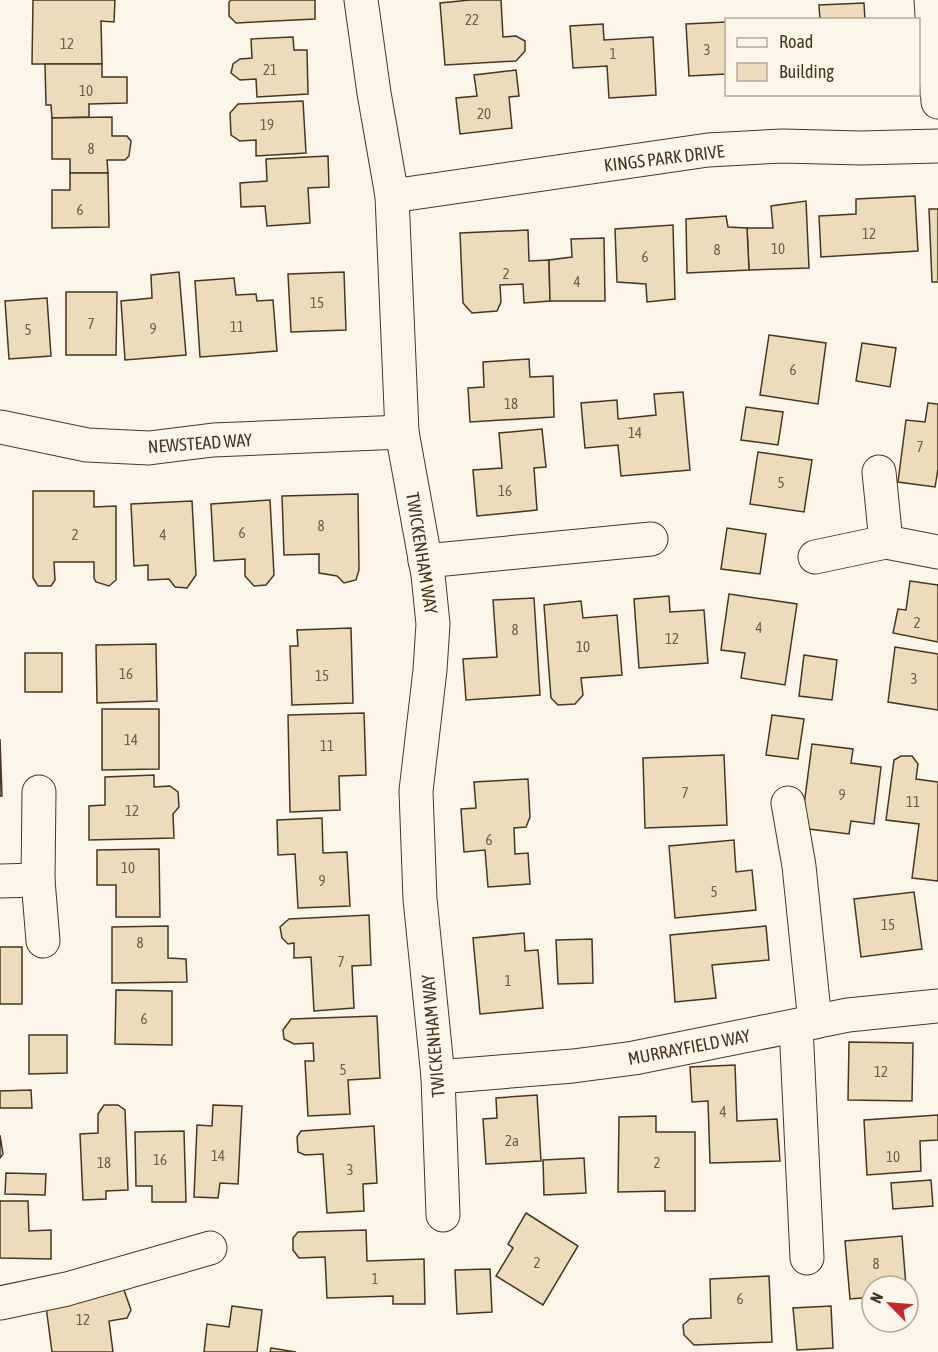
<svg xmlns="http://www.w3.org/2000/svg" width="938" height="1352" font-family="'Asap Condensed',sans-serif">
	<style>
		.building { fill: #ecdcbc; stroke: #4a3520; stroke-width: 1.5 }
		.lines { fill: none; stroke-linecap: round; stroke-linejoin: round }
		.minor-casing { stroke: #4a3520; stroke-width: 35 }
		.minor { stroke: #fbf6e9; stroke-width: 33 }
		.labels { text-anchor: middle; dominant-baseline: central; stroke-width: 4.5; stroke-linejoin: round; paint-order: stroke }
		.number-label { font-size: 15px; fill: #725f47 }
		.street-label { font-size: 18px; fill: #4a3520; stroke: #fbf6e9 }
	</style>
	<rect width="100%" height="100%" fill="#fbf6e9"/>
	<g class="building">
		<polygon points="33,0 115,0 114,22 101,21 102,64 32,64"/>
		<polygon points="231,0 315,0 315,19 236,23 229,16 229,2"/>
		<polygon points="470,0 501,0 503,37 516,36 525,41 525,51 516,61 445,65 440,3"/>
		<polygon points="864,3 865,20 820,20 819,5"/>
		<polygon points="726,22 726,74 689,76 686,24"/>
		<polygon points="603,24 604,40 653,37 656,95 609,98 607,66 573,68 570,26"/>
		<polygon points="293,37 294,50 307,50 308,94 257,97 256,79 240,80 231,73 233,64 240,59 252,58 251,39"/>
		<polygon points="45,64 102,64 102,77 127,77 127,103 89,104 89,117 52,118 51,105 46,105"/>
		<polygon points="516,70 519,96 509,97 512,128 460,134 456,98 477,96 474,75"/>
		<polygon points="303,101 306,153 256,156 256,140 240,141 231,135 230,113 238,104"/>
		<polygon points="112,117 112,136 127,136 131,141 129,156 125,160 107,160 108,173 70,173 70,159 52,159 52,118"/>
		<polygon points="328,156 329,187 308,188 310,223 267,226 265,206 241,207 240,183 267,181 266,159"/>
		<polygon points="70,173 108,173 109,227 52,228 52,190 70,190"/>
		<polygon points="915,196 918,251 821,257 819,216 856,214 856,199"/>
		<polygon points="806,201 809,268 749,270 747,228 773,228 771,206"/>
		<polygon points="929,209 938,209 938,282 932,282"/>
		<polygon points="726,216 728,227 747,228 749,270 687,273 686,219"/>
		<polygon points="673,225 675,299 647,302 646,284 617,282 615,229"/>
		<polygon points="528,230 529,261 549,260 550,301 524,303 523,284 500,285 501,302 497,311 472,313 463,303 460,233"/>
		<polygon points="604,238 605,301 550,301 549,260 572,257 571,239"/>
		<polygon points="179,272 186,355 125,360 121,301 152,298 151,275"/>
		<polygon points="344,272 346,330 291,332 288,274"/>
		<polygon points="234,278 236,295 256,294 257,301 273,300 277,351 200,357 195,281"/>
		<polygon points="66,292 117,292 116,355 66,355"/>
		<polygon points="47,298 51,356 9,359 5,301"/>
		<polygon points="769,335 826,343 818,404 760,395"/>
		<polygon points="862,343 896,348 890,387 856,381"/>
		<polygon points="529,359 530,377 553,376 554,417 470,422 468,388 484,387 483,362"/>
		<polygon points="683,392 690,470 621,476 618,445 585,448 581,403 617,400 618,419 656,415 654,394"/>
		<polygon points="928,403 938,404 938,469 935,487 898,482 906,420 925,422"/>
		<polygon points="746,407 783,412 778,445 741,440"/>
		<polygon points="542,429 546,467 534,468 537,510 477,516 473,470 502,468 499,433"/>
		<polygon points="758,452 812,460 804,512 750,504"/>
		<polygon points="33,491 94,491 94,507 116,506 116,580 109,586 96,582 94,578 94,562 54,562 55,580 51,586 38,586 33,578"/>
		<polygon points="358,494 359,570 356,580 344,583 337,576 319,573 319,554 284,555 282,496"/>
		<polygon points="270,500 274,575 266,585 254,586 245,576 245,559 214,561 211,504"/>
		<polygon points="192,501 196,575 187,588 175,587 169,579 148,580 148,565 134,566 131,504"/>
		<polygon points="727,528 766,534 760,574 721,569"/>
		<polygon points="910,581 938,585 938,642 893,633 898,609 906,610"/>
		<polygon points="729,594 797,604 785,685 741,678 745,653 721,650"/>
		<polygon points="669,596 670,612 704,610 708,663 639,668 634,599"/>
		<polygon points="534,598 540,695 466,700 463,659 497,657 493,600"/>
		<polygon points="581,601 583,618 617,615 622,675 581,678 583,695 575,704 558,705 551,698 544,605"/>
		<polygon points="351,628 353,703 292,705 290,646 298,646 297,630"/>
		<polygon points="156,644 157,701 97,703 96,645"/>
		<polygon points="895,647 938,654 938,710 888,702"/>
		<rect x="25" y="653" width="37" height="39"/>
		<polygon points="804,655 837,660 832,700 799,696"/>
		<polygon points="102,709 159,709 159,769 102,770"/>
		<polygon points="364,713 366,775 339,776 340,810 290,812 288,715"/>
		<polygon points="772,715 804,719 798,759 766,755"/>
		<polygon points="0,739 2,796 0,796"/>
		<polygon points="812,744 853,749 851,763 881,767 874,824 851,821 849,834 801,828"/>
		<polygon points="724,755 727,825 645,828 643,758"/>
		<polygon points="901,756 912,756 918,764 916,779 938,782 938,881 912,878 919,824 886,820 894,760"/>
		<polygon points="154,775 154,787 170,786 178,792 179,807 173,814 174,838 89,840 89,806 105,805 105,777"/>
		<polygon points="528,779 530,817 526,827 514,828 515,854 528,853 530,884 488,887 485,850 464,852 461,809 476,808 474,782"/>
		<polygon points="322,818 323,853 347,852 350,906 298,908 295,854 278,855 277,820"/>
		<polygon points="734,840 736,872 752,870 756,910 675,918 669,846"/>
		<polygon points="159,849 160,917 116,917 116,885 97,885 97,850"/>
		<polygon points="914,892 922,949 861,957 854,899"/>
		<polygon points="369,915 371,965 352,966 354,1008 314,1011 311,957 294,958 294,943 288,944 282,938 280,927 289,919"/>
		<polygon points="168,926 168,958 186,959 187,982 112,983 112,927"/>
		<polygon points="766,926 769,960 712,965 716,998 675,1002 670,935"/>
		<polygon points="524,933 525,951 538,950 543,1008 480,1014 473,938"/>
		<polygon points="592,939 593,983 558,984 556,940"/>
		<rect x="0" y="947" width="22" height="57"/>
		<polygon points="116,990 172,991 172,1045 115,1044"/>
		<polygon points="377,1016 380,1078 348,1080 350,1114 308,1116 305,1061 314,1061 313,1043 294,1044 284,1039 283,1030 291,1019"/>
		<polygon points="29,1035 67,1035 67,1073 29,1074"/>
		<polygon points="849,1042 913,1043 912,1101 848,1100"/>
		<polygon points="735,1065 737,1121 777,1119 780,1161 710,1163 708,1101 692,1102 690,1067"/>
		<polygon points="31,1090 32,1108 0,1108 0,1091"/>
		<polygon points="537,1095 541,1161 486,1164 483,1119 497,1118 496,1098"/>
		<polygon points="104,1105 118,1105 125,1110 128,1190 106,1191 106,1199 83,1200 80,1134 98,1133 98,1114"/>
		<polygon points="213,1105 242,1106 238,1184 220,1183 218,1198 194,1197 197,1125 212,1126"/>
		<polygon points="938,1115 938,1140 920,1141 921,1171 867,1175 864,1120"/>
		<polygon points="656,1116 656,1132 695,1132 695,1211 665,1211 665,1191 618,1192 619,1117"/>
		<polygon points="374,1126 377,1183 363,1184 364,1211 327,1213 323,1154 305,1155 298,1152 297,1137 301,1131"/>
		<polygon points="184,1131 186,1202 152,1202 152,1186 136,1186 135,1132"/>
		<polygon points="0,1135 3,1154 0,1158"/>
		<polygon points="584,1158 586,1193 544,1195 543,1160"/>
		<polygon points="6,1173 46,1174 45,1195 5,1194"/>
		<polygon points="931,1180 933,1206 893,1209 891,1183"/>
		<polygon points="0,1201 28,1201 29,1231 51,1230 51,1259 0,1258"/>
		<polygon points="526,1213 578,1246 543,1305 496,1276 513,1248 508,1244"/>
		<polygon points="366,1230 367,1261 424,1259 425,1304 393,1304 393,1296 327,1298 325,1257 299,1258 293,1250 293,1238 298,1232"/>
		<polygon points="902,1236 906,1286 872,1286 872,1297 850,1299 845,1241"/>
		<polygon points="490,1269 492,1312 457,1314 455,1270"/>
		<polygon points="769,1276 772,1342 694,1345 684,1335 683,1325 690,1319 711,1318 710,1279"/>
		<polygon points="123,1287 131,1310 127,1318 109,1321 113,1352 52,1352 45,1299"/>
		<polygon points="232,1306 262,1310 257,1352 204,1352 207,1324 229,1327"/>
		<polygon points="831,1306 833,1348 797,1350 793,1308"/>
		<polygon points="271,1348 296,1352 270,1352"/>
	</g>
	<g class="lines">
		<g class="minor-casing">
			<g id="minor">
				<polyline points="361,0 374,93 392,196 402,432 428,575 433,624 430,670 416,791 420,899 438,1077 443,1215"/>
				<polyline points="931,0 938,102"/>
				<polyline points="392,196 708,150 782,146 861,148 938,146"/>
				<polyline points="0,427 87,445 149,448 213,440 402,432"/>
				<polyline points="879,472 886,542"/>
				<polyline points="815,557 886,542 938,552"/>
				<polyline points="425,561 651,539"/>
				<polyline points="39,792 38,880 43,941"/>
				<polyline points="788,803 799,866 815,1022"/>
				<polyline points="0,881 38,880"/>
				<polyline points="796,1026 807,1258"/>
				<polyline points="438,1077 573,1066 634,1058 848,1015 938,1006"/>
				<polyline points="0,1303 67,1289 210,1248"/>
			</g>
		</g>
		<use href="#minor" class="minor"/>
	</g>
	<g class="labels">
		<g class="number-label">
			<text x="472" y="19">22</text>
			<text x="67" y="43">12</text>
			<text x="707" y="49">3</text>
			<text x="613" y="53">1</text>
			<text x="270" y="69">21</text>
			<text x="86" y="90">10</text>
			<text x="484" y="113">20</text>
			<text x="267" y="124">19</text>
			<text x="91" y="148">8</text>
			<text x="80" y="209">6</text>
			<text x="869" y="233">12</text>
			<text x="778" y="248">10</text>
			<text x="717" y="249">8</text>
			<text x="645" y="256">6</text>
			<text x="506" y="273">2</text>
			<text x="577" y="281">4</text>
			<text x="317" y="302">15</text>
			<text x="91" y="323">7</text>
			<text x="237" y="326">11</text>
			<text x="153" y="328">9</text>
			<text x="28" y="329">5</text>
			<text x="793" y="369">6</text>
			<text x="511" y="403">18</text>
			<text x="635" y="432">14</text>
			<text x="920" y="446">7</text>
			<text x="781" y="482">5</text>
			<text x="505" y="490">16</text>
			<text x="321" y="525">8</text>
			<text x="242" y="532">6</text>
			<text x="75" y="534">2</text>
			<text x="163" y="534">4</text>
			<text x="917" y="622">2</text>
			<text x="759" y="627">4</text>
			<text x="515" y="629">8</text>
			<text x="672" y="638">12</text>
			<text x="583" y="646">10</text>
			<text x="126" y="673">16</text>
			<text x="322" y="675">15</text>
			<text x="914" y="678">3</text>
			<text x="131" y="739">14</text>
			<text x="327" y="745">11</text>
			<text x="685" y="792">7</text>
			<text x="842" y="794">9</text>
			<text x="913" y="801">11</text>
			<text x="132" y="810">12</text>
			<text x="489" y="839">6</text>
			<text x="128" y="867">10</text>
			<text x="322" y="880">9</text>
			<text x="714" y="891">5</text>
			<text x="888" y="924">15</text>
			<text x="140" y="942">8</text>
			<text x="341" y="961">7</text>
			<text x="508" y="980">1</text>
			<text x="144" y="1018">6</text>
			<text x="343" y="1069">5</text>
			<text x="881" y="1071">12</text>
			<text x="723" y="1111">4</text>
			<text x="512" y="1140">2a</text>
			<text x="218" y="1155">14</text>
			<text x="893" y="1156">10</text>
			<text x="160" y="1159">16</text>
			<text x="104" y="1162">18</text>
			<text x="657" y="1162">2</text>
			<text x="350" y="1169">3</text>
			<text x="537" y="1262">2</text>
			<text x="876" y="1263">8</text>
			<text x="375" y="1278">1</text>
			<text x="740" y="1298">6</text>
			<text x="83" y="1319">12</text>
		</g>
		<g class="street-label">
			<text transform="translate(664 158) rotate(-7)">KINGS PARK DRIVE</text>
			<text transform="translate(200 443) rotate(-4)">NEWSTEAD WAY</text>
			<text transform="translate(422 553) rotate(81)">TWICKENHAM WAY</text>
			<text transform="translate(433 1036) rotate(-95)">TWICKENHAM WAY</text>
			<text transform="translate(689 1047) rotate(-11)">MURRAYFIELD WAY</text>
		</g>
	</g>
	<rect x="725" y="18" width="195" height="78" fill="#fbf6e9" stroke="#b4a999" stroke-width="1.5"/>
	<rect x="737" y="38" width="30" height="9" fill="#fbf6e9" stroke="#b4a999" stroke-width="1.5"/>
	<text x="779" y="48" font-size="18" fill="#4a3520">Road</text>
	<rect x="737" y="63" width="30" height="18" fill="#ecdcbc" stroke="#b4a999" stroke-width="1.5"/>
	<text x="779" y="78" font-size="18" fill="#4a3520">Building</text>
	<g transform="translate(890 1304) rotate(295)"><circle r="28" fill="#fbf6e9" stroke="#b4a999" stroke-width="1.5"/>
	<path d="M0-4.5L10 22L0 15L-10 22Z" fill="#c62828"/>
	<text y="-9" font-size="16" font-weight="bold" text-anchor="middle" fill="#4a3520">N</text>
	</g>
</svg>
